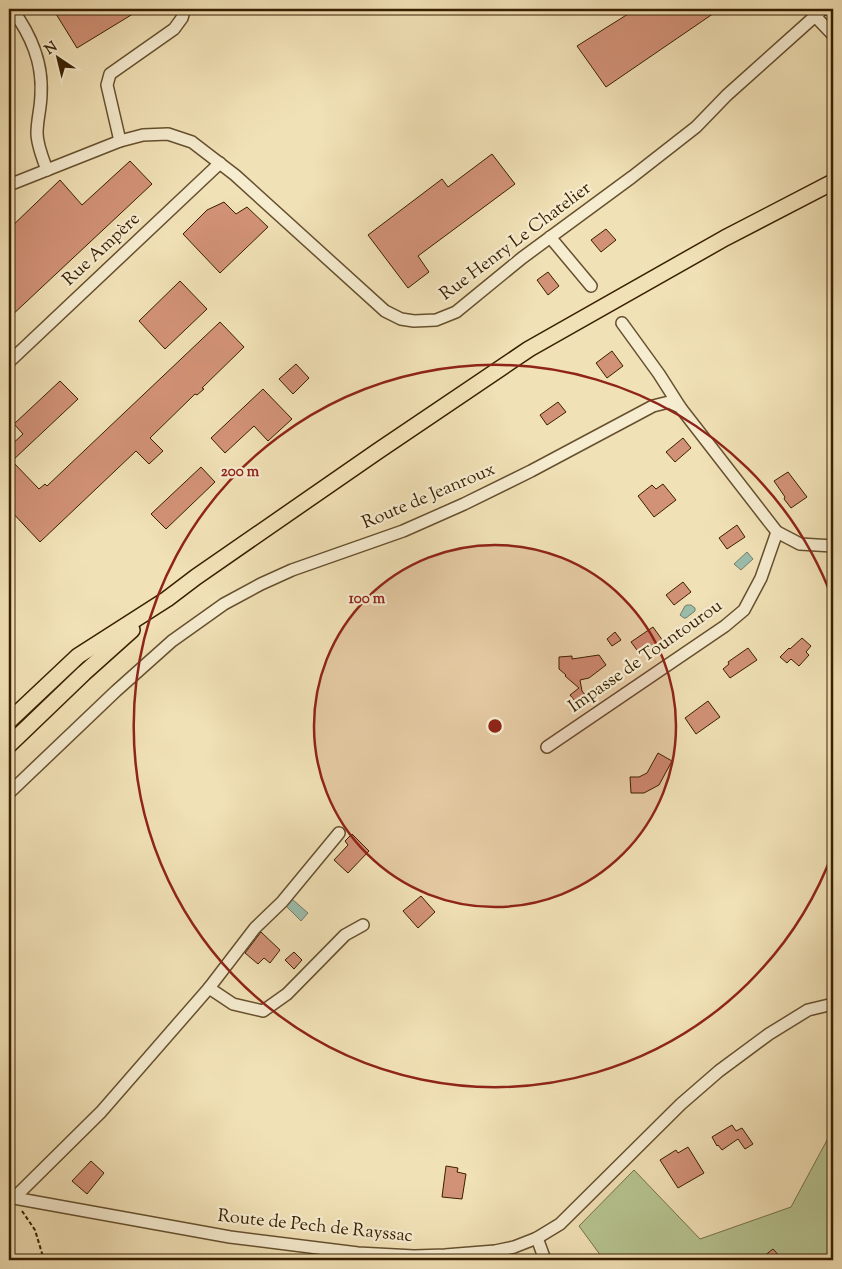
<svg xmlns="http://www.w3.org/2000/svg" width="842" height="1269" font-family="'Sorts Mill Goudy',serif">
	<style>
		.green { fill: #b6c491; stroke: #777248 }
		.water { fill: #9bbead; stroke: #737e68 }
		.building { fill: #d29277; stroke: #381f00 }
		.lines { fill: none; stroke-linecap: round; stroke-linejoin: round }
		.minor-casing { stroke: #66502e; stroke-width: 14 }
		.major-casing { stroke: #381f00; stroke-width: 18 }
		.path { stroke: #381f00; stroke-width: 2; stroke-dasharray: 4 2.5; stroke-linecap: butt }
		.minor { stroke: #f6ecd0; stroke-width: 11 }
		.major { stroke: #f1e1b6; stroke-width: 15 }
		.ring { fill: none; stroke: #8f2418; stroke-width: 2.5 }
		.labels { text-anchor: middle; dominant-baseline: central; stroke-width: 4.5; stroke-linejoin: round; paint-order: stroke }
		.street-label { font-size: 18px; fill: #381f00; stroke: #f6ecd0 }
		.centre { fill: #8f2418; stroke: #f6ecd0; stroke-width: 2.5 }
		.ring-label { font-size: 15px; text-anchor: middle; font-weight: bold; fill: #8f2418; stroke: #f6ecd0; stroke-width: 4.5; stroke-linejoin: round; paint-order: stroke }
	</style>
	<rect width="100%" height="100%" fill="#f1e1b6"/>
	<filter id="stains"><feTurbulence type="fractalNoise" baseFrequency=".004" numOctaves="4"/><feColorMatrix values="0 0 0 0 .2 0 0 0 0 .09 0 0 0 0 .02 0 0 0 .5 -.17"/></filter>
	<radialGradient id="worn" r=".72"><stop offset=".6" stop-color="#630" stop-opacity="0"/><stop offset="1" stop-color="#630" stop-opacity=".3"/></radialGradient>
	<polygon class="green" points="833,1129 833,1260 604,1260 579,1226 634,1170 700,1239 791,1207"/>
	<g class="water">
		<polygon points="747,552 753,559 741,570 734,564"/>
		<polygon points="687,605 691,605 695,608 695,611 686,618 684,618 680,615 685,606"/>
		<polygon points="292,899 308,913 301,921 286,906"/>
	</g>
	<g class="building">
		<polygon points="53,9 141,9 77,48"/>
		<polygon points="636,9 720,9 606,87 577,46"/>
		<polygon points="492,154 515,184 418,256 429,272 408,288 368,235 442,179 448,187"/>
		<polygon points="130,161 152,184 9,318 9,229 60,180 82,205"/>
		<polygon points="224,202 236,214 247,207 268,227 220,273 183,234 207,210"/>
		<polygon points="606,229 616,240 601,252 591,240"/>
		<polygon points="548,272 559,286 548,295 537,280"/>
		<polygon points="180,281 207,309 165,349 139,321"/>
		<polygon points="220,322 244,347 202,388 204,389 197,395 195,394 150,438 163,451 149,464 136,451 40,542 9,509 9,447 23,434 14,424 60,381 78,399 12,461 39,489 45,484 47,486"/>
		<polygon points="612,351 623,366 607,378 596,363"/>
		<polygon points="296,364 309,378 293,394 279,379"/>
		<polygon points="263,389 292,419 268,441 254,426 225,453 211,438"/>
		<polygon points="558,402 566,412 547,425 540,415"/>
		<polygon points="683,438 691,448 675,462 666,452"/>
		<polygon points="201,467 215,482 166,529 151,514"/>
		<polygon points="788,472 807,497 791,508 784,499 785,497 774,481"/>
		<polygon points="663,484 676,500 654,517 638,496 652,485 656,489"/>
		<polygon points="737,525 745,537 727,549 719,538"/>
		<polygon points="683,582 691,592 674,605 666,595"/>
		<polygon points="653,627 663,641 651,651 649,648 640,654 631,642"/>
		<polygon points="615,632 621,640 612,646 607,639"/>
		<polygon points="802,638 811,646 806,652 809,655 799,666 791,659 787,663 780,657 789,648 790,649"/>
		<polygon points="748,648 757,660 730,678 723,669 729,664 728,662"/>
		<polygon points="599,655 606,665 589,678 580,680 582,691 589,700 580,707 570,695 579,688 565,676 566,675 559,669 559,657 572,656 572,659"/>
		<polygon points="708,701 720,717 696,734 685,718"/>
		<polygon points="658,753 672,761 659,785 644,793 631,793 630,777 639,777 647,773"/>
		<polygon points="352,834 369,851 348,873 334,860 348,845 345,841"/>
		<polygon points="421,896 435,912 418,928 403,911"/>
		<polygon points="261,932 280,950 270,963 264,958 258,964 245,953"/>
		<polygon points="294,952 302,960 294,969 285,960"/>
		<polygon points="732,1125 736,1131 742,1128 753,1144 745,1149 738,1139 722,1150 718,1145 717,1146 712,1137"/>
		<polygon points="688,1147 704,1173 678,1188 660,1160 676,1150 678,1153"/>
		<polygon points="91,1161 104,1173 87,1194 72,1181"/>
		<polygon points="446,1166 458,1168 457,1172 466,1174 462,1199 442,1197"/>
		<polygon points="773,1249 783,1260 759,1260"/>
	</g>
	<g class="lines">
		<g class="minor-casing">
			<g id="minor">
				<path d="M 12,9 C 31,35 43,62 41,94 C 41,107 37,120 37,133 C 37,145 43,159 47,170"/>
				<polyline points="815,16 833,35"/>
				<polyline points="120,141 107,85 110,74 174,29 182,18 184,11 183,9"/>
				<polyline points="9,185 120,141 143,135 168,134 192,142 235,175 385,311 401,319 414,321 436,320 456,312 522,258 632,177 696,127 727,95 823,9"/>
				<polyline points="550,237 591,286"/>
				<polyline points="622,323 659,374 680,407"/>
				<polyline points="9,362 220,163"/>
				<polyline points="547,747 725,626 744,610 761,578 777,532"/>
				<polyline points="9,793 116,691 172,641 224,604 261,584 292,570 403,531 464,504 531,471 653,406 669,402 680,407 777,532 800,544 833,546"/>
				<polyline points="209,988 255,928 282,902 339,833"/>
				<polyline points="9,1196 14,1198 230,1237 358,1253 414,1256 445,1255 495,1251 514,1247 537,1238 560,1224 681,1104 719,1071 769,1034 808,1010 833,1004"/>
				<polyline points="14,1198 101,1112 209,988 233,1004 263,1011 287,994 345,935 363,925"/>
				<polyline points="537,1238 545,1260"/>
			</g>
		</g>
		<g class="major-casing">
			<g id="major">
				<polyline points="9,721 78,656 167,599 196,577 378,451 529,349 725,238 833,182"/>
				<polyline points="9,745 84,673 132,630"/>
			</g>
		</g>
		<polyline class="path" points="22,1211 35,1230 44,1260"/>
		<use href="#minor" class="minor"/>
		<use href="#major" class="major"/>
	</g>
	<circle cx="495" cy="726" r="181" fill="#8f2418" fill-opacity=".12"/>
	<g class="ring">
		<circle cx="495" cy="726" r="181"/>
		<path d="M833 852A361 361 0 1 1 833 600"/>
	</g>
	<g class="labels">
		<g class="street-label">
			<text transform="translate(516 242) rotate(-37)">Rue Henry Le Chatelier</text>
			<text transform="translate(102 250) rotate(-43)">Rue Ampère</text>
			<text transform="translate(429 497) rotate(-23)">Route de Jeanroux</text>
			<text transform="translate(646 657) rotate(-35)">Impasse de Tountourou</text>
			<text transform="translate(315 1227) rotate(6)">Route de Pech de Rayssac</text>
		</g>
	</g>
	<circle cx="495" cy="726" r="8" class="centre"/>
	<g class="ring-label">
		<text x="240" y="476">200 m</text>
		<text x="367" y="603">100 m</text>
	</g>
	<rect width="842" height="1269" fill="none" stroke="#f1e1b6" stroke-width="30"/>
	<rect x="10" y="10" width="822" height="1249" fill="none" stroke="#381f00" stroke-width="2.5"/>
	<rect x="15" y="15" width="812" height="1239" fill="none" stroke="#381f00"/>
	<g transform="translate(58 58) rotate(325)" stroke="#f6ecd0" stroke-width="4" paint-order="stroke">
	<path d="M0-4L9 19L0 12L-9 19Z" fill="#381f00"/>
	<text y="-8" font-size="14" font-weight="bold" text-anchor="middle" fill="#381f00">N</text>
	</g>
	<rect width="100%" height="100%" filter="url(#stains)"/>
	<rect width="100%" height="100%" fill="url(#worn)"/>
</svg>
